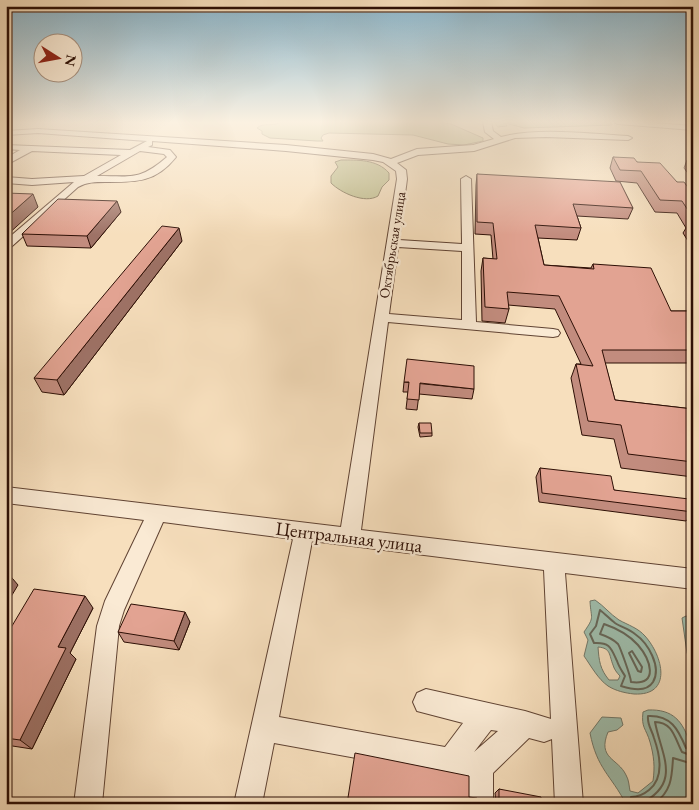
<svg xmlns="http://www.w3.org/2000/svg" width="699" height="810" font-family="'EB Garamond',serif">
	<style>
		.green { fill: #c0c18f; stroke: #76684a }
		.water { fill: #9ebdac; stroke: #717769; fill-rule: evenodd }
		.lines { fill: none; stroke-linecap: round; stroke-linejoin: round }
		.shore { stroke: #666658; stroke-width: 2 }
		.minor-casing { stroke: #604333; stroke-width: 2 }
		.minor { fill: #faead4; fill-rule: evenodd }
		.wall { fill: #c28c7e; stroke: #2d0f05 }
		.shaded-wall { fill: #9e7266; stroke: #2d0f05 }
		.building { fill: #e2a392; stroke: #2d0f05 }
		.labels { text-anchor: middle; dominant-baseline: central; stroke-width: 5; stroke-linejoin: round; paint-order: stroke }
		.far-street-label { font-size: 14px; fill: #2d0f05; stroke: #faead4 }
		.near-street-label { font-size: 19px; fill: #2d0f05; stroke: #faead4 }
	</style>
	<rect width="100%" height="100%" fill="#f7dfbd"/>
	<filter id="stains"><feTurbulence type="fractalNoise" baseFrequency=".004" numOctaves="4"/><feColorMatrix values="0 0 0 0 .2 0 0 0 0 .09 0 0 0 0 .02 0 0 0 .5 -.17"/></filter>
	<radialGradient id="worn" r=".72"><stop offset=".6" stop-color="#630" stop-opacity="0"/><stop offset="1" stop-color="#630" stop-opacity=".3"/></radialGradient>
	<g class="green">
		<path d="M 281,122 L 436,122 L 451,124 L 483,138 L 483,141 L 464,145 L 448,144 L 413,135 L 329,133 L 323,135 L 321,138 L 323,141 L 317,141 L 270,138 L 262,134 L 262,131 L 257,128 C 263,122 274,127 281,122 Z"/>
		<polygon points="494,122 605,122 611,123 612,125 524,128 505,123 507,126 498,127"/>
		<path d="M 341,160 C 357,160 377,159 389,173 L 389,180 L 382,187 L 378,196 C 365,204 341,193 331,183 L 331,176 L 338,167 L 335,162 Z"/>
	</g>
	<g class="water">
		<path d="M 595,600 C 604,606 610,614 619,620 C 628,625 638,628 645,636 C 663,656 673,696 634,694 C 625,693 616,691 608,686 C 598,679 591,666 584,656 L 588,640 L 584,632 C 595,616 591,620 590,601 ZM 598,647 C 611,648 609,655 613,665 C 614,669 617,673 620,676 L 618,680 L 609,680 C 600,669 599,661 598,647 Z"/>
		<polygon points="686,616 693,618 693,667 687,653 682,618"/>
		<path d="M 648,710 C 673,709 683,721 690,744 L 693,746 L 693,804 L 626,804 C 611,775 597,769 590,733 L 602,717 L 621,718 L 623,725 L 617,730 L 608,732 C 597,759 618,758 626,775 C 629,780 629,786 630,791 L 638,793 L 653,781 C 655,767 654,756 650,742 C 646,728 641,728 643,712 Z"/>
	</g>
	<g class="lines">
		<g class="shore">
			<path d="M 600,610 C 605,614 610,619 615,623 C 621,627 629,629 635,634 C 648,643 662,667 653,682 C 646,693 631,689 621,686 L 625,676 C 622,671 619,667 617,661 C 611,648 610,642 594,643 L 590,634 L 596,626 Z"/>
			<path d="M 604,624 C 616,628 629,635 638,645 C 650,659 660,686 631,682 C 631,677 620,647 618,644 C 613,639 606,636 600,634 Z"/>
			<polygon points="632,651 642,667 641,672 638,671 629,653"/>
			<path d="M 630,804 L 631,797 C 638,797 643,795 649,790 C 664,778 660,755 654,738 C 652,730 647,725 648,716 C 671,715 678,729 686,748 L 693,750"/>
			<path d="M 640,804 C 683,783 661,755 655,722 C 673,722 675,739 682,752 L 693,756"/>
			<path d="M 654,804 C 671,792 672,778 673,758 L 693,764"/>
		</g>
		<g class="minor-casing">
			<g id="minor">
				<path d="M 483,122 L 491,122 L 493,131 L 501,137 C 537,127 591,134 628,136 L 632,138 L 628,140 L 546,137 L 515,138 L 474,151 L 418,155 L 397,163 L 406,170 L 407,179 L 399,240 L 462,244 L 461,179 L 466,176 L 471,179 L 476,322 L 553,329 L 558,330 L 560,333 L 558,336 L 553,337 L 388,322 L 361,530 L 693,569 L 693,589 L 565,573 L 583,804 L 555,804 L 552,739 L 544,742 L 529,738 L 493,773 L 493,804 L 465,804 L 466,778 L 274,743 L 262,804 L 234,804 L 293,539 L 163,522 L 124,610 L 119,626 L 102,804 L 74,804 L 97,626 L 105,601 L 144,520 L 6,503 L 6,487 L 341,527 L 397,179 L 396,171 L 383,162 L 373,160 L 286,151 L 152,141 L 152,145 L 148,147 L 170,150 L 176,157 C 155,183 136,182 105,182 C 94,182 88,182 78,187 L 10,248 L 6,249 L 6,240 L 74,182 L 32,185 L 6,183 L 6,177 L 32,179 L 84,176 L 121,155 L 32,151 L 6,165 L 6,158 L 20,150 L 6,149 L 6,145 L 130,150 L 147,141 L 38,133 L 6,135 L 6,131 L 38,129 L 286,145 L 373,154 L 391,159 L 417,149 L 473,145 L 494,139 L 485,132 ZM 140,151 L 164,154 L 167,157 C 139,181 132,176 97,176 ZM 398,247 L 462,251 L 462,320 L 389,314 ZM 312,541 L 544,570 L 551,719 L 525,711 L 426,689 L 417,693 L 413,702 L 417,711 L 463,723 L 445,747 L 279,717 ZM 491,730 L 498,731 L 474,752 Z"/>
				<polygon points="614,122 641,122 693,126 693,130 618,124"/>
			</g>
		</g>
		<use href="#minor" class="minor"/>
	</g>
	<g class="wall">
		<polygon points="613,157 637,162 677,182 693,194 693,249 683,233 686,228 677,213 655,212 637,183 616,181 610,168"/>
		<polygon points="687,160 693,160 693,180 684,168"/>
		<polygon points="477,174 633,208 628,219 577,216 581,228 577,240 538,238 544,265 591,268 593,264 671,311 693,311 693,363 605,363 615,400 693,409 693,477 621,468 614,439 582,435 571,378 576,364 581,364 555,309 508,305 509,309 505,323 482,321 481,271 483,258 493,259 491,235 475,234 476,185"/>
		<polygon points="121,212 91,248 27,246 22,234"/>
		<polygon points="182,241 64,395 42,392 34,378"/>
		<polygon points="404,382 474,389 472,399 419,394 417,410 406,409 408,392 403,392"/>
		<polygon points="419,423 432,433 432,436 420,437 418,427"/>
		<polygon points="540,468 614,490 693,510 693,513 686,521 539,502 536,477"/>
		<polygon points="93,608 70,653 76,659 32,749 6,745 6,636"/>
		<polygon points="190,622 179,650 124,642 118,632"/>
		<polygon points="499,789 541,804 496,804 495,793"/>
	</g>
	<g class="shaded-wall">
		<polygon points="33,194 38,207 6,236 6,218"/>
		<polygon points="117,201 121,212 91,248 87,236"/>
		<polygon points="179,228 182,241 64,395 57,380"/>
		<polygon points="7,572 18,585 6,605 6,573"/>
		<polygon points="85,596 93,608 70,653 76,659 32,749 20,740 58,647"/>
		<polygon points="185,612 190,622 179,650 174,641"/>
	</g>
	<g class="building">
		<polygon points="613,157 634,158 637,162 660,163 677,182 684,182 693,194 693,218 682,201 660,200 641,171 620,170"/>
		<polygon points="687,160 693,160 693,167"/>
		<polygon points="477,174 620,182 633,208 573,204 581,228 535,225 544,265 594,269 593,264 651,268 671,311 693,311 693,350 602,350 615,400 693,409 693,462 628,454 621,425 588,421 576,364 593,366 559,296 507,292 509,309 485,307 483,258 497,259 493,223 477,222"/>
		<polygon points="6,193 33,194 6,218"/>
		<polygon points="58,199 117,201 87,236 22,234"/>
		<polygon points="689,221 693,221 693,227"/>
		<polygon points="162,226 179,228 57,380 34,378"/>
		<polygon points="407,359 474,366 474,389 420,383 419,400 407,399 409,382 404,382"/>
		<polygon points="419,423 431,423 432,433 420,433"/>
		<polygon points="540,468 611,476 614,490 689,499 693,512 542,493"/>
		<polygon points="34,589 85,596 58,647 66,648 20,740 6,738 6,636"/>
		<polygon points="131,604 185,612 174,641 118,632"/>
		<polygon points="355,753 469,776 469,797 477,798 477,804 347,804"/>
		<polygon points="499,789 541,797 541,804 499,804"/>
		<polygon points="6,799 21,802 20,804 6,804"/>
	</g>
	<linearGradient id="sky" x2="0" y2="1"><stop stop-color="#8ab8d0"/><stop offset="0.52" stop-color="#fbf1e1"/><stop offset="1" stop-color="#fbf1e1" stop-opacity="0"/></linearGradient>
	<rect width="699" height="235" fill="url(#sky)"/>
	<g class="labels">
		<g class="far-street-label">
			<text transform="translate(392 245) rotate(-81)">Октябрьская улица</text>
		</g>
		<g class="near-street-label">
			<text transform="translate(349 537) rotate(7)">Центральная улица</text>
		</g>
	</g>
	<rect width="699" height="810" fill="none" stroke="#f7dfbd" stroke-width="25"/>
	<rect x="8" y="8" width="684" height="795" fill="none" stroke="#2d0f05" stroke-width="2.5"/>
	<rect x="12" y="12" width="674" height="785" fill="none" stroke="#2d0f05"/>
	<g transform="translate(58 58) rotate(101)"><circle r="24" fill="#faead4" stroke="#a89281"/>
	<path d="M0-4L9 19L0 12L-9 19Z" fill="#8f2418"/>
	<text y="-8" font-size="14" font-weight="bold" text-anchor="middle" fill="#2d0f05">N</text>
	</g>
	<rect width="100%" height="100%" filter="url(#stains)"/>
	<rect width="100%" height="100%" fill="url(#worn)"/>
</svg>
